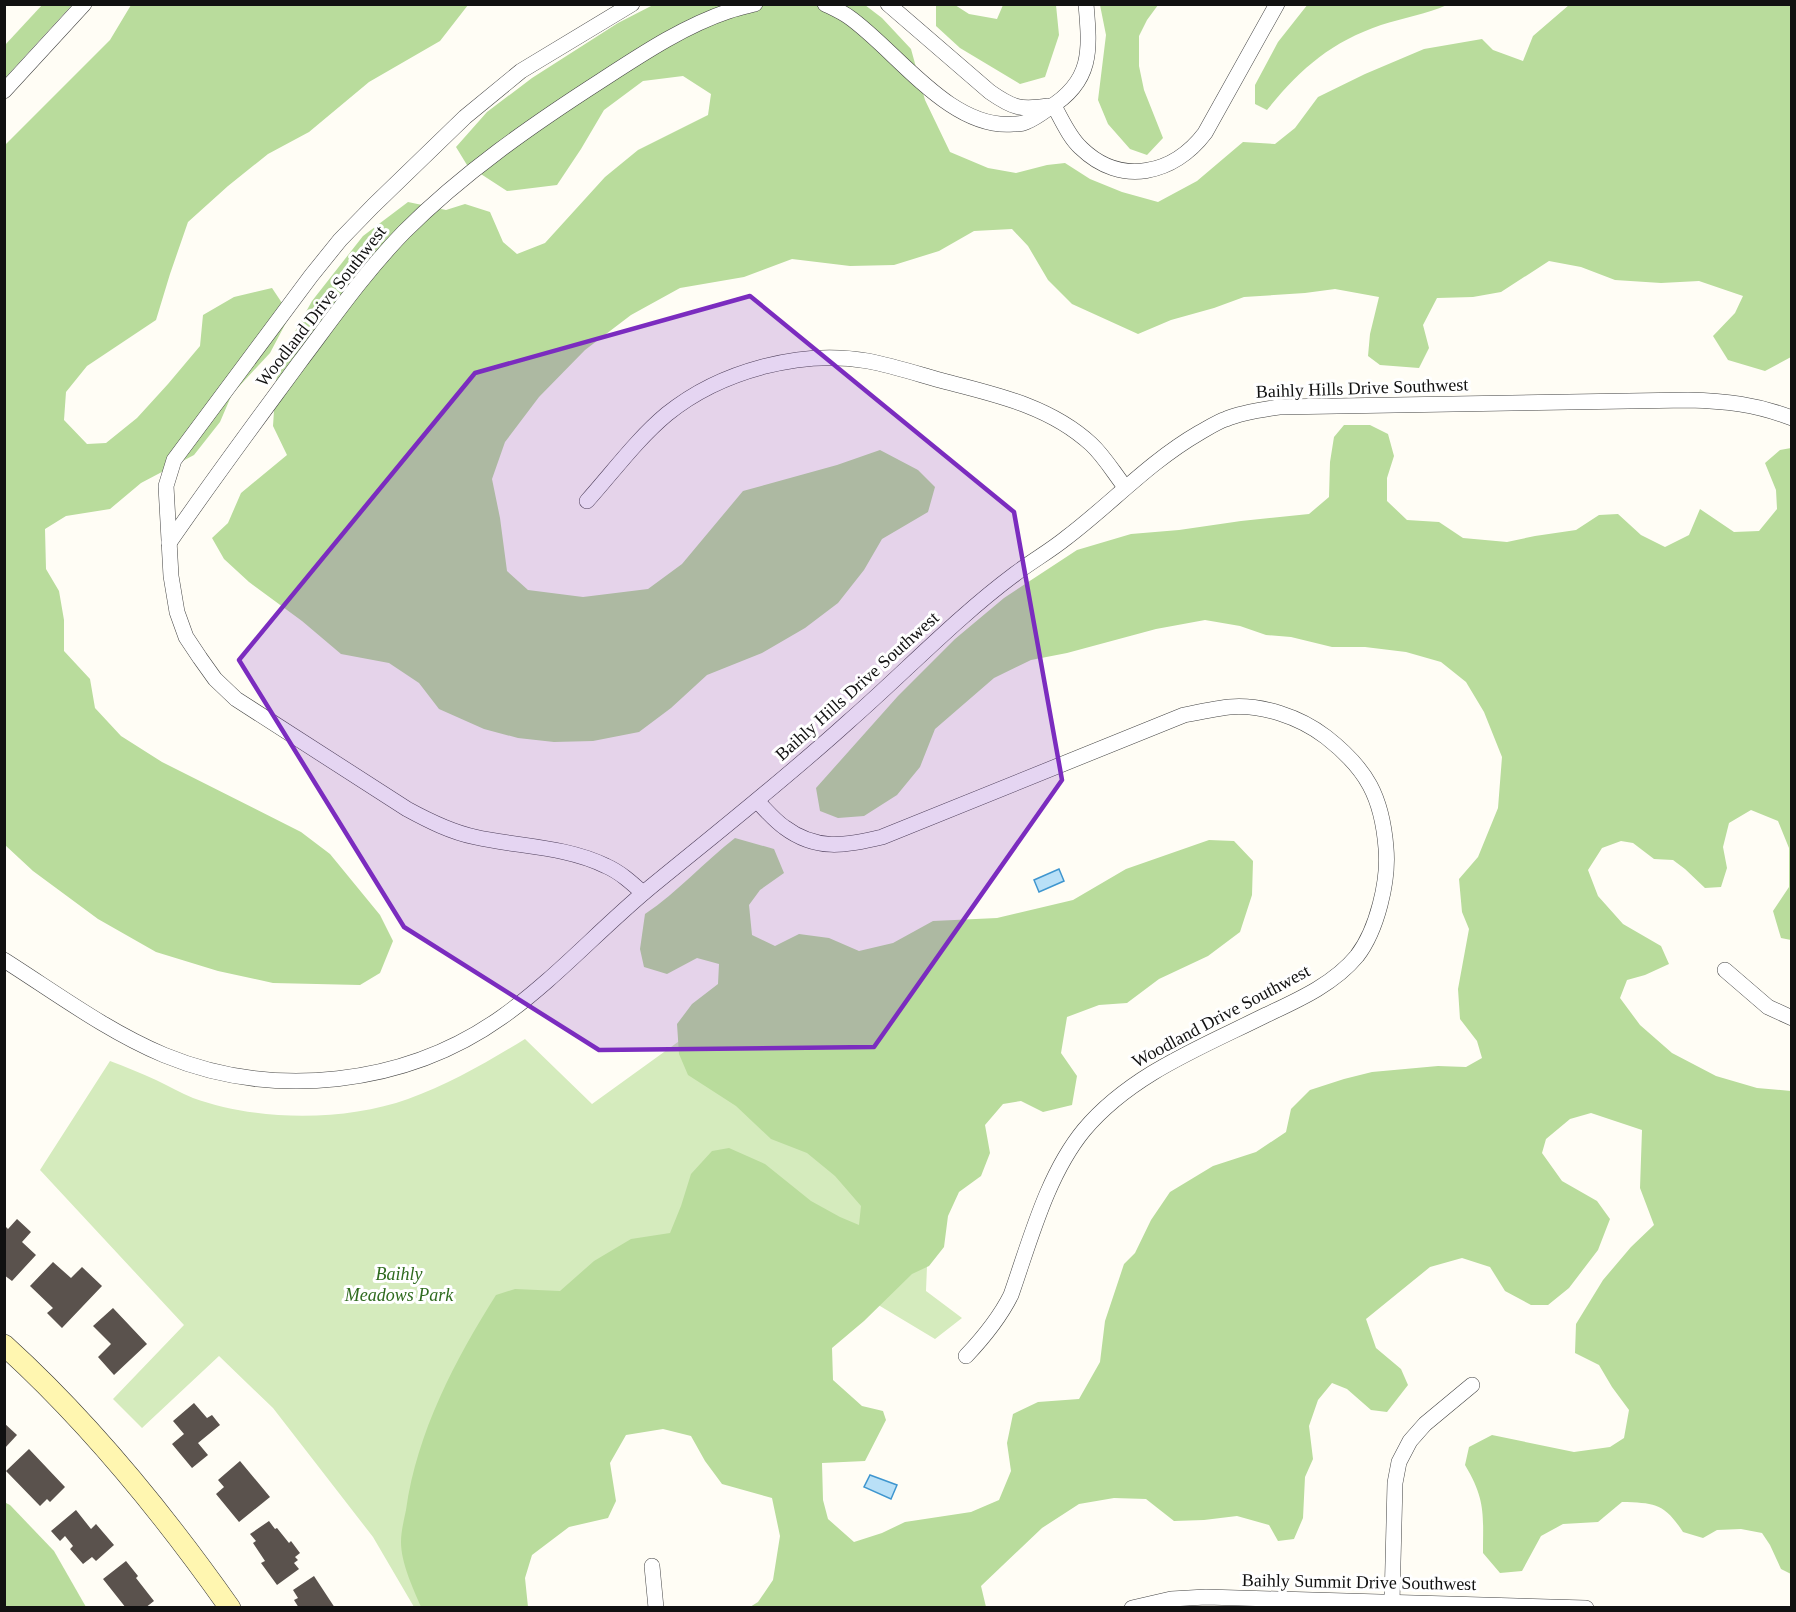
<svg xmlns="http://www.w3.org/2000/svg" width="1796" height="1612" font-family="Georgia,serif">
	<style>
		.green { fill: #d5ebbd }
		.forest { fill: #b9dc9c }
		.water { fill: #b9e0f7; stroke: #3f96cf; stroke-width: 1.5 }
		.building { fill: #5a524d }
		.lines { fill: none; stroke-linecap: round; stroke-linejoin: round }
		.street-casing { stroke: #444; stroke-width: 16 }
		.secondary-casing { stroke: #333; stroke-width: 22 }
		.street { stroke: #fff; stroke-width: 15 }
		.secondary { stroke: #fff6b0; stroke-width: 21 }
		.marked { fill: #7b2cbf; fill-opacity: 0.2; stroke: #7b2cbf; stroke-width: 4.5; stroke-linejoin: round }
		.labels { text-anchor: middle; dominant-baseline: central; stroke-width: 6; stroke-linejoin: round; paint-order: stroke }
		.street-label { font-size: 18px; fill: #111; stroke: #fff }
		.park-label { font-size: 18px; font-style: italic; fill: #2f6b1f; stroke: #fff }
	</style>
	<rect width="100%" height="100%" fill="#fffdf5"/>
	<path class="green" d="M 689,1034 L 932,1143 L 926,1291 L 962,1318 L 935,1339 L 850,1288 L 508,1425 L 503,1607 L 414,1607 L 373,1537 L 273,1408 L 219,1356 L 142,1428 L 113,1399 L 184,1325 L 40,1170 L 110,1061 C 126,1067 141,1073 156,1080 C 169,1086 181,1093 193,1098 C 256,1121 344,1122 408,1099 C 450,1084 487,1062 525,1039 L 592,1104 Z"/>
	<g class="forest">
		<polygon points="43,4 72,5 5,78 5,45"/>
		<polygon points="940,4 955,5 969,14 997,19 1003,5 1056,5 1059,35 1045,77 1020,84 960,48 936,26 936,6"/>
		<path d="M 1308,4 L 1447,4 L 1447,5 C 1426,14 1403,18 1381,25 C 1331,42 1300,69 1267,110 L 1255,104 L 1255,85 L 1278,42 Z"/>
		<polygon points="131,5 468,5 440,41 369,82 309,132 268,154 228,186 188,222 170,274 156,320 87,366 66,392 64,420 87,444 106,443 137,418 168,384 200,346 203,315 234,297 272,288 290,315 270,353 232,394 220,422 194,455 141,483 110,509 66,516 45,529 46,569 59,591 64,620 64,651 90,679 95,708 121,736 162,762 301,832 330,854 380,915 393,941 380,973 360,985 273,983 218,971 156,952 98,919 33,871 5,845 5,145 110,40"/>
		<polygon points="653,5 865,5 882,18 911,49 925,100 950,152 988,168 1016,173 1047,165 1065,163 1090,179 1122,192 1158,202 1197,181 1243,142 1275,144 1295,128 1318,97 1365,74 1424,49 1482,39 1493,50 1523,61 1533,36 1569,5 1791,5 1791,357 1765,371 1728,360 1713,336 1735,313 1743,296 1699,281 1661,283 1615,280 1581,267 1549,261 1501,292 1473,297 1437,298 1423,325 1429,348 1419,368 1380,365 1368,356 1370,334 1379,297 1335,289 1305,293 1244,297 1214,308 1171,320 1138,334 1072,304 1048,280 1028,246 1012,229 974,231 939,251 894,265 850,266 792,259 744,277 680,288 631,315 585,350 539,397 505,442 492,479 500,518 507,571 528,590 583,597 648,589 682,564 743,491 837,465 880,450 918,470 935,487 928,512 882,539 864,570 838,603 805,628 762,653 707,675 671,708 639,732 593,741 554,742 518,738 484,729 439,709 419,683 389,663 341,654 302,621 249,582 224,559 212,538 228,523 241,493 287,455 273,426 276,380 292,337 312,301 363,236 408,202 446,210 465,204 490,212 503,242 517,254 545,243 605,177 638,150 708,115 711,94 683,76 643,81 604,110 581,149 557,185 507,191 467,165 456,147 487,112 532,78 618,23"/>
		<polygon points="1100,5 1158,5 1147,20 1139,36 1139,66 1144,90 1163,138 1147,155 1130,149 1108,124 1098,100 1106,35"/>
		<path d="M 1344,425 L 1370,425 L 1388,434 L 1394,456 L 1387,478 L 1387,501 L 1407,520 L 1439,522 L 1463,538 L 1507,542 L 1535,536 L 1576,530 L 1599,515 L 1618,514 L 1641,535 L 1665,547 L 1689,535 L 1700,509 L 1734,532 L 1759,531 L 1777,509 L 1776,490 L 1765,463 L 1780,450 L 1791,448 L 1791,940 L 1781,938 L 1773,911 L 1789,887 L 1789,848 L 1778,821 L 1751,810 L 1729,823 L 1723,847 L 1727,868 L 1721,887 L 1705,888 L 1685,869 L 1673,860 L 1654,859 L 1633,843 L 1621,841 L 1602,848 L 1588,870 L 1598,896 L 1623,924 L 1661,946 L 1669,964 L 1645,975 L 1627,980 L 1620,998 L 1640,1025 L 1672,1053 L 1716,1076 L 1757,1088 L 1791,1091 L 1791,1574 L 1781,1569 L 1770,1545 L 1762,1533 L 1741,1529 L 1717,1530 L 1703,1538 L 1683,1532 C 1664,1503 1655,1503 1622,1502 L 1598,1522 L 1563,1524 L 1541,1536 L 1522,1571 L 1500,1573 L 1483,1553 C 1483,1515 1486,1500 1465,1465 L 1469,1447 L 1492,1435 L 1574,1452 L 1610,1447 L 1624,1438 L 1629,1410 L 1612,1387 L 1599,1365 L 1575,1353 L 1576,1324 L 1603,1280 L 1631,1247 L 1654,1225 L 1640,1188 L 1642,1130 L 1591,1113 L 1570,1119 L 1546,1139 L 1542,1153 L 1562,1181 L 1597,1201 L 1610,1219 L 1598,1250 L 1569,1288 L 1548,1305 L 1531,1305 L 1505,1291 L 1490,1267 L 1462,1258 L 1430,1267 L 1366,1319 L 1376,1348 L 1401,1369 L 1408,1385 L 1387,1412 L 1371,1410 L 1347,1389 L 1332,1383 L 1318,1400 L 1309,1426 L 1313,1459 L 1305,1477 L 1303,1518 L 1294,1539 L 1278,1541 L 1269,1525 L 1237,1516 L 1204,1520 L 1174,1521 L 1146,1499 L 1114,1498 L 1079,1504 L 1042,1528 L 981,1586 L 986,1607 L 750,1607 L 758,1602 L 773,1580 L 780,1536 L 772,1498 L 722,1484 L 705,1461 L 691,1436 L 663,1429 L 626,1435 L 610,1463 L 616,1501 L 608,1518 L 569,1527 L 532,1555 L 525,1578 L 528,1607 L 421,1607 C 413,1588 401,1563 401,1542 C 401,1531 404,1520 406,1510 C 417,1432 455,1360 496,1295 L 515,1289 L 560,1291 L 594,1261 L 631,1239 L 670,1233 L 681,1206 L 691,1174 L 712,1151 L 729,1148 L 765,1164 L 811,1201 L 840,1217 L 859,1225 L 861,1206 L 835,1176 L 807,1153 L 771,1139 L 736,1106 L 688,1075 L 679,1054 L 677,1024 L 692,1004 L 718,984 L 719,964 L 697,958 L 667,974 L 644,967 L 640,949 L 645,914 C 678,892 704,862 735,838 L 774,849 L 784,873 L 760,890 L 749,905 L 752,935 L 775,946 L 799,934 L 829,938 L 859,951 L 893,943 L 933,921 L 997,918 L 1073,900 L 1126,869 L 1209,840 L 1234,841 L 1253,861 L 1252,895 L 1240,932 L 1208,956 L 1159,979 L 1127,1003 L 1099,1005 L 1067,1017 L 1061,1053 L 1077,1076 L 1072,1105 L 1043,1112 L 1021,1101 L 1003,1104 L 985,1125 L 990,1153 L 981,1176 L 959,1192 L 948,1216 L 944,1247 L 929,1266 L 912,1274 L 864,1321 L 832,1348 L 833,1380 L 862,1406 L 883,1411 L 886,1420 L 865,1461 L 822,1463 L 823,1500 L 828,1519 L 854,1542 L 882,1533 L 905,1522 L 971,1512 L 999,1500 L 1011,1471 L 1007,1443 L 1013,1414 L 1038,1402 L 1079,1399 L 1100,1362 L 1105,1321 L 1124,1264 L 1135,1253 L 1151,1220 L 1170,1192 L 1213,1166 L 1256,1152 L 1286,1132 L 1291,1109 L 1310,1090 L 1344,1079 L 1372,1072 L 1438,1066 L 1466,1067 L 1482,1058 L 1477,1041 L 1460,1019 L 1458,989 L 1469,929 L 1462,912 L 1459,879 L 1478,857 L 1498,808 L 1502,757 L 1484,712 L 1466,682 L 1441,662 L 1406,652 L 1365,647 L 1332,647 L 1291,637 L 1266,635 L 1240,626 L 1205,620 L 1156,629 L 1067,653 L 1031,660 L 994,678 L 935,729 L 920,767 L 897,795 L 864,816 L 838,818 L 820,811 L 816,788 L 898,696 L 955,639 L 1004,598 L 1077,550 L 1131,534 L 1179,530 L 1241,521 L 1309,514 L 1329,497 L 1330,462 L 1334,437 Z"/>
		<polygon points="4,1502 10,1505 54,1551 86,1607 5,1607"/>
	</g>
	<g class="water">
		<polygon points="1059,869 1064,881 1039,892 1034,880"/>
		<polygon points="870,1475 897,1485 891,1499 864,1487"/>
	</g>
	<g class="building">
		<polygon points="17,1219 31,1232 22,1242 36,1255 12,1281 4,1275 4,1225 8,1229"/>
		<polygon points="53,1262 71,1278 82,1267 102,1286 62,1328 47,1313 53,1308 30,1286"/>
		<polygon points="113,1308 147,1344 114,1375 98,1357 111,1344 93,1326"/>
		<polygon points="194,1403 207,1418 212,1415 220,1425 198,1443 208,1455 192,1468 172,1444 184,1434 173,1421"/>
		<polygon points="4,1423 17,1435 4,1449"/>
		<polygon points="29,1449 65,1487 50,1502 47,1499 40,1506 6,1471"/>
		<polygon points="240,1461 270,1497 239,1522 216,1494 224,1487 218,1480"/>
		<polygon points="76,1510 91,1529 96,1524 114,1545 96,1561 92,1557 83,1564 70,1549 73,1546 65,1536 60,1541 51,1531"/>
		<polygon points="269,1521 275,1529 277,1528 289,1543 291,1541 300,1553 295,1557 298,1560 294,1563 299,1569 277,1585 261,1563 265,1561 253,1543 256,1541 250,1534"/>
		<polygon points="126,1561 138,1576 136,1578 154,1601 145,1608 126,1608 103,1579"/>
		<polygon points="314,1576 335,1608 299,1608 294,1600 298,1598 293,1590"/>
	</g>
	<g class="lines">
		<g class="street-casing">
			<g id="street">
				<path d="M 632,4 L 521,71 L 465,117 L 373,206 L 340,240 L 311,276 L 174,460 L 166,486 L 171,576 L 177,612 L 186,637 L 200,658 L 215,679 L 236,699 L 407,809 C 429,821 451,832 475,837 C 519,847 565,846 606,866 C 620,872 632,883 643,893"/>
				<path d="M 825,4 C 833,8 842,12 849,17 C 896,50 950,130 1013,124 C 1017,124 1022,124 1026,122 C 1034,119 1042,113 1049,108 C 1093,81 1090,50 1086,4"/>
				<path d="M 888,4 L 990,92 C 1013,108 1020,110 1048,106"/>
				<polyline points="4,91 84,4"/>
				<path d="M 1054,106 C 1062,120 1069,137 1081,148 C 1121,187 1174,174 1205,133 L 1277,4"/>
				<path d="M 587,501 C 613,472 637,439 667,414 C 720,371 801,349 868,361 C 894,366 921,375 947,382 C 998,395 1051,407 1091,444 C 1104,456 1114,473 1125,487"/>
				<path d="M 169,543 C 211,482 255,423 299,363 C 333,318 365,272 404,232 C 463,173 532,125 602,80 C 642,54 684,26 729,11 C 737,8 747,6 755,4"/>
				<path d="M 757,801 C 766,810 774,820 784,827 C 816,851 845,846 882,837 L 1184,715 C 1199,712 1214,709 1229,707 C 1262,704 1300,717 1326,737 C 1367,769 1382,797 1386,848 C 1389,881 1377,930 1357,956 C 1334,984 1298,1000 1266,1015 C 1202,1047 1131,1074 1084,1130 C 1047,1175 1030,1241 1011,1295 C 999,1319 984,1337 966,1356"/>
				<path d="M 4,960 C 56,993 107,1031 164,1055 C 273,1100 405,1086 502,1017 C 554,980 598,931 647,890 C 714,835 783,781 848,722 C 904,673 956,618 1015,574 C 1032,561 1050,551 1066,538 C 1111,504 1149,462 1199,433 C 1208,428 1217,422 1226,419 C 1243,412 1261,410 1279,407 L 1688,400 C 1726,401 1755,404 1792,418"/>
				<polyline points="1725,970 1768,1007 1792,1018"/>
				<polyline points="652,1566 656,1608"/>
				<polyline points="1392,1602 1395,1483 1399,1462 1410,1441 1425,1424 1472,1385"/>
				<polyline points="1132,1608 1171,1599 1206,1597 1586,1608"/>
			</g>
		</g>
		<g class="secondary-casing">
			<path id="secondary" d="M 4,1345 C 90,1423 163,1513 230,1608"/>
		</g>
		<use href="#street" class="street"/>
		<use href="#secondary" class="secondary"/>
	</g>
	<path class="marked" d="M 750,296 L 1014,512 L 1062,780 L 874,1047 L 599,1050 L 404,927 L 239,660 L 475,373 Z"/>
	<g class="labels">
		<g class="street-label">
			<text transform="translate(321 306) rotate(-52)">Woodland Drive Southwest</text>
			<text transform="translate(1362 388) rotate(-2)">Baihly Hills Drive Southwest</text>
			<text transform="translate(857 686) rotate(-42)">Baihly Hills Drive Southwest</text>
			<text transform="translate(1221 1016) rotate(-28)">Woodland Drive Southwest</text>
			<text transform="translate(1359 1582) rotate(1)">Baihly Summit Drive Southwest</text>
		</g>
		<g class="park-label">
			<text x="399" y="1274">Baihly<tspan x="399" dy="21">Meadows Park</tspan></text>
		</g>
	</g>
	<rect width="1796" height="1612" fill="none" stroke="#111111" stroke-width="12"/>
</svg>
